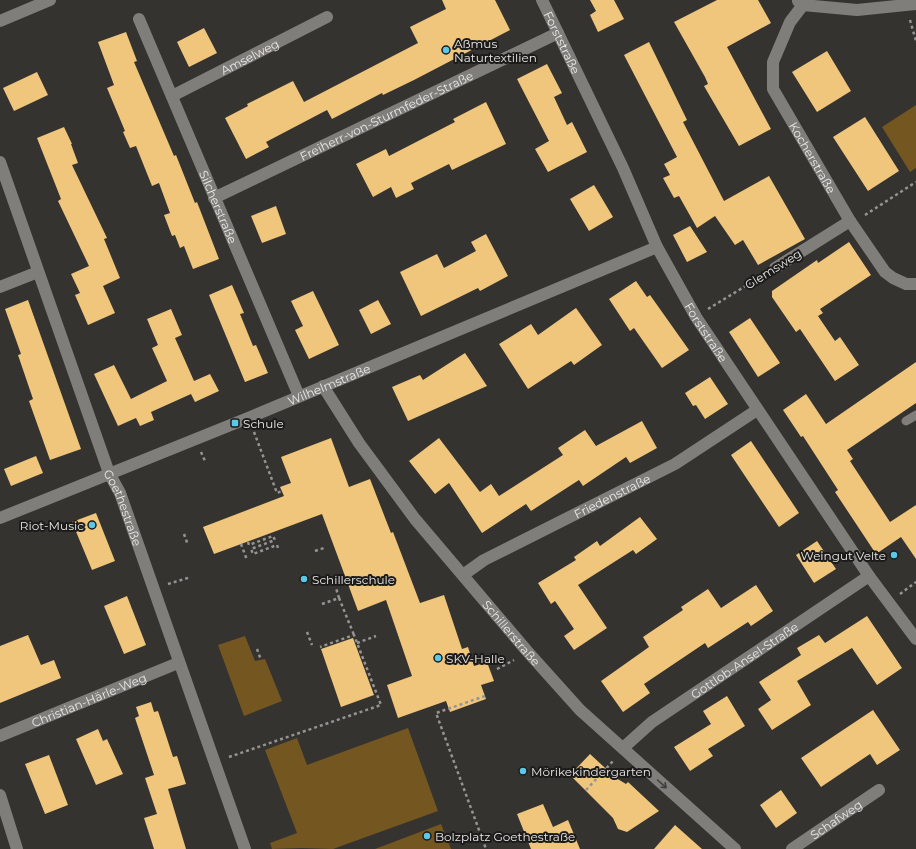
<svg xmlns="http://www.w3.org/2000/svg" width="916" height="849" font-family="Montserrat,sans-serif">
	<style>
		.green { fill: #735620 }
		.building { fill: #f0c57c }
		.lines { fill: none; stroke-linecap: round; stroke-linejoin: round }
		.path { stroke: #969492; stroke-width: 2.5; stroke-dasharray: 3 3; stroke-linecap: butt }
		.service { stroke: #807e7b; stroke-width: 9 }
		.minor { stroke: #807e7b; stroke-width: 12 }
		.secondary { stroke: #807e7b; stroke-width: 12 }
		.oneway { stroke: #3f3e3c }
		.poi-dot { fill: #5cc7e8; stroke: #1c1b1a; stroke-width: 1.5 }
		.labels { text-anchor: middle; dominant-baseline: central; stroke-width: 4; stroke-linejoin: round; paint-order: stroke }
		.poi-label { font-size: 12px; fill: #e9e8e6; stroke: #1c1b1a; text-anchor: start }
		.street-label { font-size: 12px; fill: #e9e8e6; stroke: #1c1b1a }
	</style>
	<rect width="100%" height="100%" fill="#353330"/>
	<g class="green">
		<polygon points="916,105 916,168 910,172 882,127"/>
		<polygon points="245,636 255,661 265,659 282,701 244,716 218,645"/>
		<polygon points="408,728 438,811 333,849 302,848 272,849 270,843 297,833 265,750 297,738 307,765"/>
		<polygon points="441,824 451,849 375,849"/>
	</g>
	<g class="building">
		<polygon points="442,0 495,0 510,30 414,80 383,95 382,93 332,119 327,110 266,142 269,147 246,159 225,118 248,106 247,104 293,81 304,102 418,43 410,27 446,9"/>
		<polygon points="590,0 614,0 624,19 598,32 590,15 596,11"/>
		<polygon points="717,0 758,0 771,23 727,47 771,129 739,146 704,86 708,84 705,77 674,22"/>
		<polygon points="204,28 217,53 189,67 177,42"/>
		<polygon points="126,32 137,61 134,62 174,156 176,155 195,203 197,202 219,259 193,269 184,246 180,248 175,235 172,236 164,215 170,213 159,183 152,186 136,146 130,148 123,132 125,131 107,88 114,85 98,42"/>
		<polygon points="649,42 687,120 683,122 724,201 769,176 805,239 758,265 743,240 735,245 715,216 697,228 679,196 674,198 663,178 670,175 664,164 677,157 624,55"/>
		<polygon points="827,51 851,91 817,112 792,72"/>
		<polygon points="547,64 562,93 554,97 567,125 572,122 587,152 548,172 535,149 549,141 517,79"/>
		<polygon points="37,72 48,95 14,111 3,88"/>
		<polygon points="486,102 506,144 452,170 449,164 411,183 414,189 396,198 391,187 373,197 356,164 386,149 389,156 455,122 453,119"/>
		<polygon points="865,117 899,171 868,191 833,137"/>
		<polygon points="64,127 72,144 71,144 78,163 72,165 107,238 104,239 120,278 103,286 115,313 88,325 75,295 80,293 71,274 89,266 58,201 61,199 37,138"/>
		<polygon points="594,185 613,217 589,231 570,199"/>
		<polygon points="276,206 286,234 262,243 251,216"/>
		<polygon points="690,226 707,252 687,262 673,235"/>
		<polygon points="486,234 508,276 480,291 478,288 421,316 400,272 437,254 444,268 476,251 471,242"/>
		<polygon points="849,242 871,275 820,309 823,313 818,316 835,341 840,337 859,365 835,381 800,329 796,332 772,297 772,291 817,260 818,263"/>
		<polygon points="636,281 647,297 650,295 689,350 662,368 634,328 630,331 609,299"/>
		<polygon points="232,285 244,313 240,314 253,346 256,345 268,373 245,382 209,295"/>
		<polygon points="313,291 339,345 309,359 295,330 303,326 291,301"/>
		<polygon points="28,300 81,449 50,460 29,401 33,399 18,355 21,354 5,309"/>
		<polygon points="378,300 391,324 371,334 359,310"/>
		<polygon points="576,308 602,345 574,365 571,361 528,389 499,344 531,324 538,335"/>
		<polygon points="171,309 182,335 175,338 194,381 210,374 219,391 195,402 191,394 151,412 154,420 140,426 136,418 118,426 94,374 114,365 131,399 167,381 152,348 158,345 147,319"/>
		<polygon points="750,318 780,363 758,377 729,332"/>
		<polygon points="465,353 487,386 408,421 392,387 420,375 423,380"/>
		<polygon points="916,362 916,403 847,450 853,459 850,461 890,522 916,505 916,559 901,537 876,554 835,492 838,490 803,436 801,437 783,410 806,394 826,424"/>
		<polygon points="710,377 728,404 705,419 696,405 693,406 685,393"/>
		<polygon points="642,421 657,448 630,463 626,457 583,486 579,480 531,511 526,504 482,533 449,483 435,494 409,461 439,438 480,492 491,484 499,496 563,455 558,448 585,430 596,446"/>
		<polygon points="331,438 349,487 370,479 391,533 393,532 420,603 444,595 462,649 468,647 474,666 487,662 494,681 481,685 486,699 450,712 446,701 398,718 387,685 412,676 386,600 358,611 322,514 214,554 203,527 284,496 280,487 291,483 281,457"/>
		<polygon points="751,441 799,513 779,527 731,455"/>
		<polygon points="36,456 43,473 11,486 4,469"/>
		<polygon points="96,513 115,561 92,570 72,522"/>
		<polygon points="640,517 657,539 636,554 633,550 578,585 607,628 574,650 564,636 574,629 555,601 551,604 538,583 576,560 574,557 597,541 600,546"/>
		<polygon points="817,541 836,569 814,583 796,555"/>
		<polygon points="756,585 773,611 751,626 748,622 708,648 705,643 644,684 650,693 623,712 601,681 649,647 643,637 683,610 681,607 708,589 721,608"/>
		<polygon points="127,596 146,645 124,654 104,606"/>
		<polygon points="867,616 902,668 877,685 852,648 797,681 811,705 772,730 758,709 771,700 759,682 801,655 797,648 819,635 825,643"/>
		<polygon points="28,635 41,665 54,660 61,678 0,703 0,646"/>
		<polygon points="353,638 374,695 341,707 321,649"/>
		<polygon points="727,696 745,726 708,749 713,756 690,771 674,747 711,724 703,711"/>
		<polygon points="151,702 154,712 158,711 173,757 177,756 186,784 168,789 186,849 154,849 144,818 157,814 145,778 154,775 135,718 139,716 136,707"/>
		<polygon points="873,710 900,750 877,765 870,754 821,787 801,758"/>
		<polygon points="98,729 103,741 107,739 123,774 96,785 76,739"/>
		<polygon points="590,754 616,778 626,784 628,782 659,811 627,832 618,829 613,818 570,775"/>
		<polygon points="49,755 68,805 45,814 25,764"/>
		<polygon points="781,790 797,813 776,828 760,805"/>
		<polygon points="543,804 553,827 568,820 580,849 531,849 517,814"/>
		<polygon points="675,825 702,849 654,849"/>
	</g>
	<g class="lines">
		<g class="path">
			<polyline points="910,20 916,41"/>
			<polyline points="865,215 916,182"/>
			<polyline points="708,309 762,276"/>
			<polyline points="254,432 277,493 282,491"/>
			<polyline points="201,452 205,461"/>
			<polyline points="184,534 188,545"/>
			<polyline points="248,542 249,545 273,536 275,540 251,549 253,554 277,545 278,548"/>
			<polyline points="241,544 247,560"/>
			<polyline points="315,551 324,548"/>
			<polyline points="318,583 329,579"/>
			<polyline points="168,584 191,577"/>
			<polyline points="900,594 916,582"/>
			<polyline points="339,598 354,635"/>
			<polyline points="322,604 339,598 336,588"/>
			<polyline points="307,632 312,645"/>
			<polyline points="357,643 376,636"/>
			<polyline points="257,649 261,660"/>
			<polyline points="497,669 514,660"/>
			<polyline points="485,696 436,713 486,849"/>
			<polyline points="229,757 381,705 354,635 320,647"/>
			<polyline points="586,790 614,760"/>
		</g>
		<polyline class="service" points="906,421 916,415"/>
		<g class="minor">
			<path id="s1" d="M 542,0 L 623,168 L 657,247 L 696,317 L 869,576 L 916,639"/>
			<polyline points="798,1 803,5 857,10 916,4"/>
			<path id="s2" d="M 803,5 L 790,22 L 773,62 L 773,89 L 850,221 L 885,272 L 893,278 L 906,284 L 916,284"/>
			<path id="s3" d="M 139,19 L 299,396"/>
			<path id="s4" d="M 172,96 L 327,17"/>
			<path id="s5" d="M 0,162 L 109,473 L 120,493 L 245,849"/>
			<path id="s6" d="M 214,198 L 558,33"/>
			<polyline points="775,268 850,221"/>
			<polyline points="0,287 38,272"/>
			<path id="s7" d="M 323,386 L 359,443 L 415,519 L 527,651 L 580,710 L 735,849"/>
			<path id="s8" d="M 0,518 L 248,418 L 657,247"/>
			<path id="s9" d="M 463,575 L 484,560 L 675,464 L 757,410"/>
			<path id="s10" d="M 0,736 L 178,663"/>
			<path id="s11" d="M 623,748 L 652,722 L 869,576"/>
			<polyline points="0,795 17,849"/>
			<path id="s12" d="M 792,849 L 879,790"/>
		</g>
		<polyline class="secondary" points="0,21 50,0"/>
	</g>
	<defs><path id="oneway-shaft" d="M-6 0H5M1.5-3L5.5 0L1.5 3" fill="none" stroke-width="1.6" stroke-linecap="round" stroke-linejoin="round"/></defs>
	<use class="oneway" href="#oneway-shaft" transform="translate(662 784) rotate(42)"/>
	<g class="poi-dot">
		<circle cx="446" cy="50" r="4"/>
		<rect x="231" y="419" width="8" height="8" rx="2"/>
		<circle cx="92" cy="525" r="4"/>
		<circle cx="894" cy="555" r="4"/>
		<circle cx="304" cy="579" r="4"/>
		<circle cx="438" cy="658" r="4"/>
		<circle cx="523" cy="771" r="4"/>
		<circle cx="427" cy="836" r="4"/>
	</g>
	<g class="labels">
		<g class="poi-label">
			<text x="454" y="43">Aßmus<tspan x="454" dy="14">Naturtextilien</tspan></text>
			<text x="243" y="423">Schule</text>
			<text x="84" y="525" text-anchor="end">Riot-Music</text>
			<text x="886" y="555" text-anchor="end">Weingut Velte</text>
			<text x="312" y="579">Schillerschule</text>
			<text x="446" y="658">SKV-Halle</text>
			<text x="531" y="771">Mörikekindergarten</text>
			<text x="435" y="836">Bolzplatz Goethestraße</text>
		</g>
		<g class="street-label">
			<text stroke="none"><textPath href="#s1" startOffset="47">Forststraße</textPath></text>
			<text stroke="none"><textPath href="#s4" startOffset="87">Amselweg</textPath></text>
			<text stroke="none"><textPath href="#s6" startOffset="191">Freiherr-von-Sturmfeder-Straße</textPath></text>
			<text stroke="none"><textPath href="#s2" startOffset="171">Kocherstraße</textPath></text>
			<text stroke="none"><textPath href="#s3" startOffset="204">Silcherstraße</textPath></text>
			<text transform="translate(773 269) rotate(-32)">Glemsweg</text>
			<text stroke="none"><textPath href="#s1" startOffset="371">Forststraße</textPath></text>
			<text stroke="none"><textPath href="#s8" startOffset="355">Wilhelmstraße</textPath></text>
			<text stroke="none"><textPath href="#s9" startOffset="169">Friedenstraße</textPath></text>
			<text stroke="none"><textPath href="#s5" startOffset="367">Goethestraße</textPath></text>
			<text stroke="none"><textPath href="#s7" startOffset="311">Schillerstraße</textPath></text>
			<text stroke="none"><textPath href="#s11" startOffset="150">Gottlob-Ansel-Straße</textPath></text>
			<text stroke="none"><textPath href="#s10" startOffset="96">Christian-Härle-Weg</textPath></text>
			<text stroke="none"><textPath href="#s12" startOffset="53">Schafweg</textPath></text>
		</g>
	</g>
</svg>
